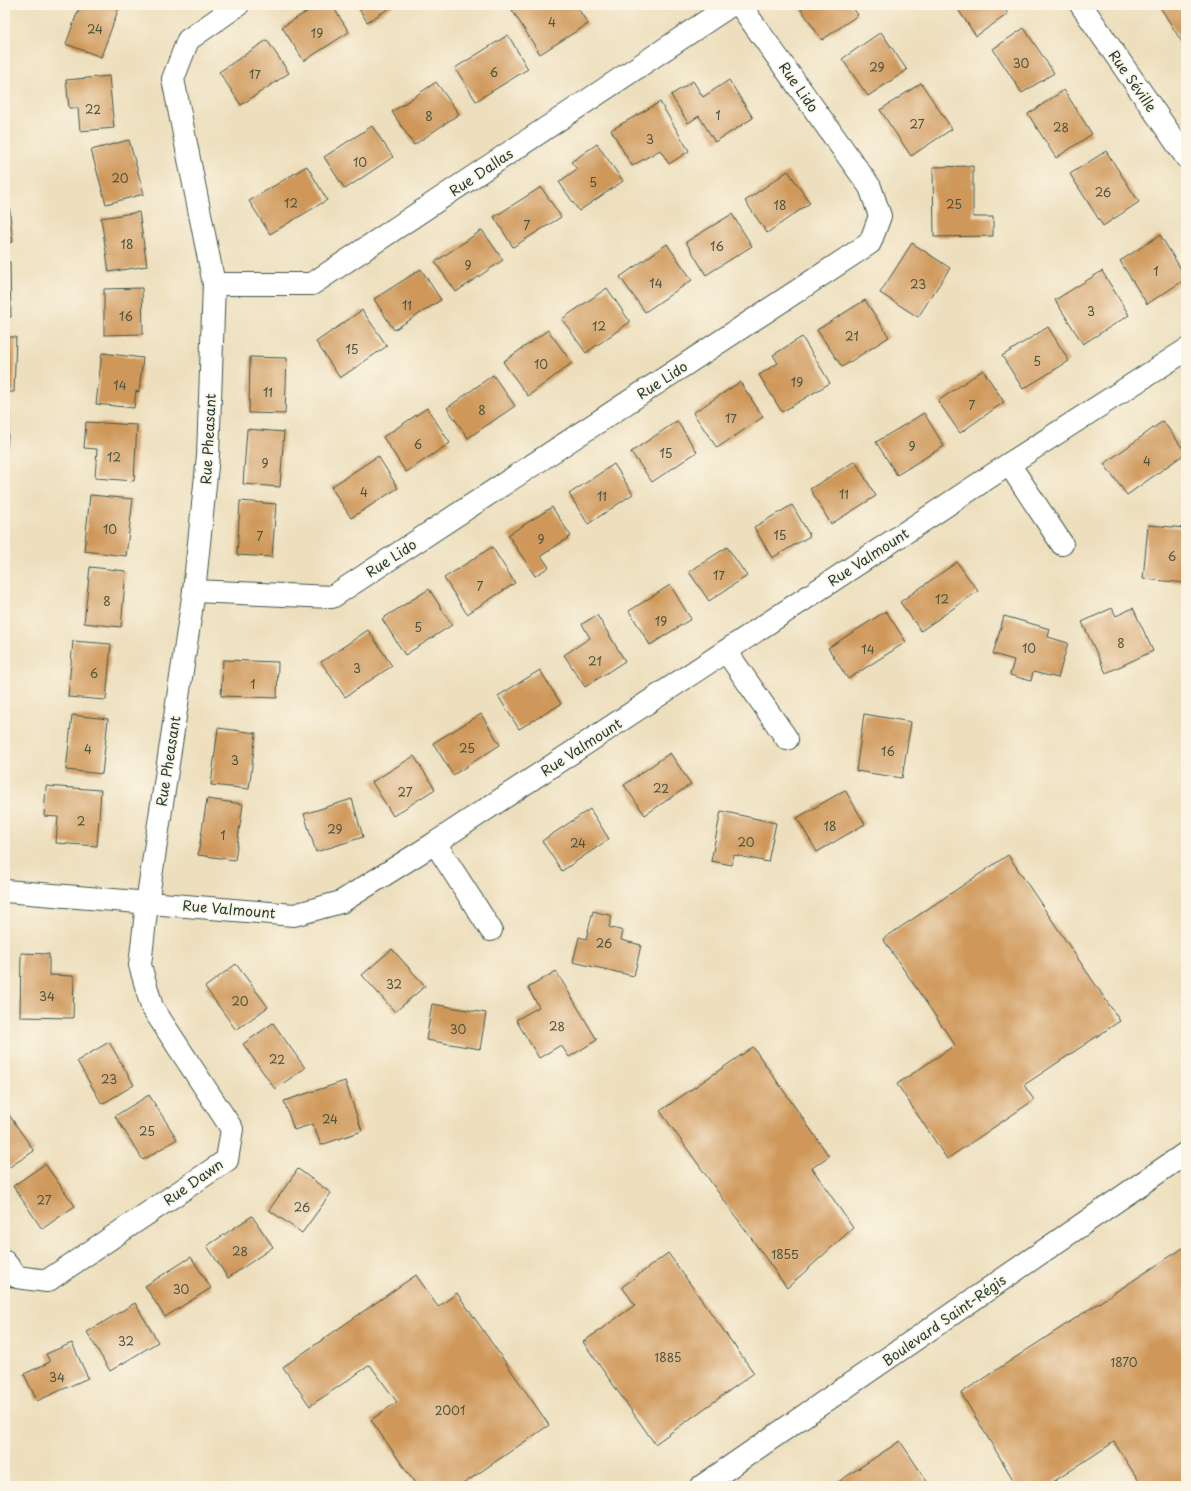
<svg xmlns="http://www.w3.org/2000/svg" width="1191" height="1491" font-family="'Playpen Sans',sans-serif">
	<style>
		.building { fill: #cf985a }
		.lines { fill: none; stroke-linecap: round; stroke-linejoin: round }
		.street-casing { stroke: #3e5549; stroke-width: 24 }
		.street { stroke: #fff; stroke-width: 22 }
		.labels { text-anchor: middle; dominant-baseline: central; stroke-width: 3.5; stroke-linejoin: round; paint-order: stroke }
		.number-label { font-size: 12px; fill: #4b543e }
		.street-label { font-size: 14px; fill: #1f3d34; stroke: #fcf5e5 }
	</style>
	<rect width="100%" height="100%" fill="#fcf5e5"/>
	<filter id="ink" filterUnits="userSpaceOnUse"><feTurbulence type="fractalNoise" baseFrequency=".025" numOctaves="2"/><feDisplacementMap in="SourceGraphic" scale="8" xChannelSelector="R" yChannelSelector="G"/><feConvolveMatrix kernelMatrix="1 2 1 2 8 2 1 2 1" color-interpolation-filters="sRGB"/></filter>
	<filter id="wash" filterUnits="userSpaceOnUse"><feTurbulence type="fractalNoise" baseFrequency=".012" numOctaves="4" result="noise"/><feDisplacementMap in="SourceGraphic" scale="16" xChannelSelector="R" yChannelSelector="G"/><feGaussianBlur stdDeviation="0.9" result="paint"/><feColorMatrix in="noise" values="0 0 0 0 0 0 0 0 0 0 0 0 0 0 0 0 0 1.4 0 .05"/><feComposite in="paint" operator="in"/></filter>
	<g filter="url(#wash)">
		<rect width="100%" height="100%" fill="#eddfbd"/>
		<g id="blocks">
			<g class="building">
				<polygon points="80,5 120,5 101,57 66,44"/>
				<polygon points="318,5 332,5 349,32 304,61 282,27"/>
				<polygon points="357,5 395,5 367,22"/>
				<polygon points="520,5 576,5 588,24 540,54 512,10"/>
				<polygon points="798,5 851,5 858,15 822,40"/>
				<polygon points="955,5 1002,5 1008,14 976,36"/>
				<polygon points="1159,5 1186,5 1186,49"/>
				<polygon points="1024,28 1054,73 1022,93 993,49"/>
				<polygon points="881,32 907,70 868,96 842,59"/>
				<polygon points="508,35 528,69 476,101 455,68"/>
				<polygon points="267,40 289,73 241,105 219,72"/>
				<polygon points="109,76 114,128 80,131 78,108 69,108 66,80"/>
				<polygon points="729,80 753,118 715,142 699,116 688,123 671,95 693,81 703,97"/>
				<polygon points="436,82 459,114 414,145 392,112"/>
				<polygon points="921,83 952,129 911,156 880,110"/>
				<polygon points="1064,90 1092,134 1056,158 1028,114"/>
				<polygon points="660,102 689,151 669,164 660,150 632,166 611,130"/>
				<polygon points="372,126 393,157 345,189 324,157"/>
				<polygon points="129,140 144,194 106,204 91,150"/>
				<polygon points="597,144 623,181 579,211 559,182 577,169 571,162"/>
				<polygon points="1106,151 1139,202 1103,226 1070,174"/>
				<polygon points="307,166 327,200 270,234 249,201"/>
				<polygon points="973,166 973,217 993,217 993,236 934,237 933,167"/>
				<polygon points="788,171 810,203 767,233 745,201"/>
				<polygon points="5,186 7,186 13,242 5,243"/>
				<polygon points="541,187 561,217 513,247 494,217"/>
				<polygon points="139,212 147,266 109,272 101,218"/>
				<polygon points="732,214 752,246 706,275 686,242"/>
				<polygon points="482,230 503,260 456,292 435,262"/>
				<polygon points="1160,235 1186,277 1186,279 1147,304 1120,261"/>
				<polygon points="912,243 950,268 918,317 880,293"/>
				<polygon points="667,244 692,280 645,312 620,277"/>
				<polygon points="5,262 10,262 11,317 5,317"/>
				<polygon points="421,269 441,300 394,330 374,299"/>
				<polygon points="1102,271 1129,315 1083,344 1055,300"/>
				<polygon points="142,288 143,334 104,335 104,289"/>
				<polygon points="607,288 630,322 586,353 562,319"/>
				<polygon points="865,300 889,337 842,367 817,330"/>
				<polygon points="362,310 387,346 340,378 316,342"/>
				<polygon points="1048,327 1069,361 1023,389 1002,356"/>
				<polygon points="548,330 572,363 528,396 503,362"/>
				<polygon points="5,337 16,337 14,392 5,392"/>
				<polygon points="802,337 830,383 782,412 759,375 778,363 773,355"/>
				<polygon points="102,353 143,358 139,392 136,391 134,408 96,404"/>
				<polygon points="250,357 287,358 285,414 249,413"/>
				<polygon points="983,370 1004,402 960,433 938,401"/>
				<polygon points="493,375 515,406 468,438 447,408"/>
				<polygon points="740,382 763,417 717,448 693,413"/>
				<polygon points="427,408 450,443 406,472 383,437"/>
				<polygon points="924,413 944,446 897,475 876,442"/>
				<polygon points="5,414 10,414 6,458 5,458"/>
				<polygon points="677,421 697,452 652,482 631,452"/>
				<polygon points="1163,421 1186,453 1127,495 1104,464"/>
				<polygon points="86,422 137,425 134,481 95,478 97,449 84,448"/>
				<polygon points="247,429 284,432 280,487 243,484"/>
				<polygon points="378,456 398,488 351,518 331,487"/>
				<polygon points="855,461 876,496 831,524 810,489"/>
				<polygon points="614,464 633,494 588,524 569,494"/>
				<polygon points="90,495 133,499 126,556 84,551"/>
				<polygon points="240,501 276,504 272,557 237,555"/>
				<polygon points="792,505 810,536 772,558 754,527"/>
				<polygon points="552,507 571,536 541,556 549,567 535,576 508,535"/>
				<polygon points="1148,525 1186,528 1186,583 1143,579"/>
				<polygon points="492,547 515,583 467,614 444,578"/>
				<polygon points="727,547 747,576 709,601 689,572"/>
				<polygon points="957,562 978,591 921,631 900,602"/>
				<polygon points="90,567 126,571 121,627 84,623"/>
				<polygon points="670,585 691,619 650,645 629,611"/>
				<polygon points="429,589 452,625 405,655 382,619"/>
				<polygon points="1112,608 1116,616 1133,608 1153,651 1106,673 1082,622"/>
				<polygon points="886,611 906,642 848,679 828,648"/>
				<polygon points="597,615 625,661 585,687 564,655 590,638 582,624"/>
				<polygon points="1004,616 1050,629 1048,637 1068,643 1058,678 1033,672 1031,681 1010,675 1014,660 993,654"/>
				<polygon points="368,630 392,666 345,697 321,662"/>
				<polygon points="73,641 111,644 106,700 68,697"/>
				<polygon points="223,660 278,662 277,698 221,696"/>
				<polygon points="540,670 561,704 519,729 498,696"/>
				<polygon points="481,714 500,745 453,775 433,743"/>
				<polygon points="864,714 911,722 902,778 856,771"/>
				<polygon points="72,715 108,719 102,774 66,770"/>
				<polygon points="218,728 256,733 249,789 211,785"/>
				<polygon points="670,753 691,784 645,815 624,785"/>
				<polygon points="414,756 435,789 393,816 372,782"/>
				<polygon points="46,786 101,790 97,846 56,843 58,817 44,816"/>
				<polygon points="845,790 865,824 817,852 797,818"/>
				<polygon points="207,799 243,804 235,860 198,855"/>
				<polygon points="352,799 363,837 316,852 304,814"/>
				<polygon points="590,809 609,839 562,871 542,841"/>
				<polygon points="721,811 776,823 768,862 734,855 732,865 711,861"/>
				<polygon points="1008,855 1120,1021 1024,1085 1034,1100 947,1159 897,1084 955,1045 883,939"/>
				<polygon points="593,911 612,916 609,927 623,931 621,940 641,945 634,976 573,962 579,937 586,939"/>
				<polygon points="392,949 425,986 395,1012 362,975"/>
				<polygon points="21,953 49,954 49,975 74,976 73,1018 20,1017"/>
				<polygon points="236,964 268,1007 236,1030 205,987"/>
				<polygon points="556,971 597,1040 569,1057 561,1045 539,1058 516,1020 539,1007 528,988"/>
				<polygon points="432,1004 486,1013 480,1049 426,1040"/>
				<polygon points="273,1023 305,1068 275,1089 243,1044"/>
				<polygon points="109,1042 134,1085 102,1104 77,1061"/>
				<polygon points="753,1047 829,1156 812,1168 853,1228 787,1288 660,1111"/>
				<polygon points="345,1081 362,1131 321,1145 313,1124 294,1130 284,1101"/>
				<polygon points="149,1095 177,1139 143,1160 115,1116"/>
				<polygon points="5,1109 34,1151 5,1170"/>
				<polygon points="45,1164 75,1206 42,1229 13,1186"/>
				<polygon points="298,1169 331,1193 302,1233 269,1210"/>
				<polygon points="252,1216 273,1247 228,1278 207,1246"/>
				<polygon points="1186,1246 1186,1486 1142,1486 1114,1442 1047,1486 1017,1486 961,1393"/>
				<polygon points="668,1253 754,1373 655,1444 583,1342 635,1305 622,1287"/>
				<polygon points="191,1257 211,1288 165,1317 145,1286"/>
				<polygon points="416,1275 438,1307 457,1293 549,1425 460,1486 417,1486 371,1420 397,1402 370,1365 310,1406 283,1367"/>
				<polygon points="135,1303 158,1342 110,1371 87,1332"/>
				<polygon points="72,1343 88,1378 37,1401 24,1374 50,1362 46,1354"/>
				<polygon points="900,1441 930,1486 832,1486"/>
			</g>
		</g>
	</g>
	<g filter="url(#ink)">
		<use href="#blocks" fill-opacity="0" stroke="#3e5549" stroke-width="1"/>
		<g class="lines">
			<g class="street-casing">
				<g id="street">
					<polyline points="1081,5 1186,157"/>
					<polyline points="214,284 312,284 731,5"/>
					<polyline points="1009,464 1062,544"/>
					<polyline points="194,591 332,597 870,243 880,216 870,187 740,5"/>
					<polyline points="726,651 787,739"/>
					<polyline points="435,843 491,930"/>
					<polyline points="5,891 294,915 341,902 435,843 1009,464 1186,350"/>
					<polyline points="5,1262 17,1277 47,1281 227,1160 232,1129 152,1007 140,965 147,903 194,591 208,456 214,284 173,79 188,40 238,5"/>
					<polyline points="702,1486 1186,1153"/>
				</g>
			</g>
			<use href="#street" class="street"/>
		</g>
	</g>
	<g class="labels">
		<g class="number-label">
			<text x="552" y="22">4</text>
			<text x="95" y="29">24</text>
			<text x="317" y="33">19</text>
			<text x="1021" y="63">30</text>
			<text x="877" y="67">29</text>
			<text x="494" y="72">6</text>
			<text x="255" y="74">17</text>
			<text x="93" y="109">22</text>
			<text x="718" y="115">1</text>
			<text x="429" y="116">8</text>
			<text x="917" y="124">27</text>
			<text x="1061" y="127">28</text>
			<text x="650" y="139">3</text>
			<text x="360" y="162">10</text>
			<text x="120" y="178">20</text>
			<text x="593" y="182">5</text>
			<text x="1103" y="192">26</text>
			<text x="291" y="203">12</text>
			<text x="954" y="204">25</text>
			<text x="780" y="205">18</text>
			<text x="527" y="225">7</text>
			<text x="127" y="244">18</text>
			<text x="717" y="246">16</text>
			<text x="468" y="265">9</text>
			<text x="1156" y="271">1</text>
			<text x="656" y="283">14</text>
			<text x="918" y="284">23</text>
			<text x="407" y="305">11</text>
			<text x="1091" y="311">3</text>
			<text x="126" y="316">16</text>
			<text x="599" y="326">12</text>
			<text x="852" y="336">21</text>
			<text x="352" y="349">15</text>
			<text x="1037" y="361">5</text>
			<text x="541" y="364">10</text>
			<text x="797" y="382">19</text>
			<text x="120" y="385">14</text>
			<text x="268" y="392">11</text>
			<text x="972" y="405">7</text>
			<text x="482" y="410">8</text>
			<text x="731" y="418">17</text>
			<text x="418" y="444">6</text>
			<text x="912" y="446">9</text>
			<text x="666" y="453">15</text>
			<text x="114" y="457">12</text>
			<text x="1147" y="461">4</text>
			<text x="265" y="463">9</text>
			<text x="364" y="492">4</text>
			<text x="844" y="494">11</text>
			<text x="602" y="496">11</text>
			<text x="110" y="529">10</text>
			<text x="780" y="535">15</text>
			<text x="260" y="536">7</text>
			<text x="541" y="539">9</text>
			<text x="1172" y="556">6</text>
			<text x="719" y="575">17</text>
			<text x="480" y="586">7</text>
			<text x="942" y="599">12</text>
			<text x="107" y="601">8</text>
			<text x="661" y="621">19</text>
			<text x="418" y="627">5</text>
			<text x="1121" y="643">8</text>
			<text x="1029" y="648">10</text>
			<text x="868" y="649">14</text>
			<text x="595" y="661">21</text>
			<text x="357" y="668">3</text>
			<text x="94" y="673">6</text>
			<text x="253" y="684">1</text>
			<text x="467" y="748">25</text>
			<text x="88" y="749">4</text>
			<text x="888" y="751">16</text>
			<text x="235" y="760">3</text>
			<text x="661" y="788">22</text>
			<text x="405" y="792">27</text>
			<text x="81" y="821">2</text>
			<text x="830" y="826">18</text>
			<text x="335" y="829">29</text>
			<text x="223" y="835">1</text>
			<text x="746" y="842">20</text>
			<text x="578" y="843">24</text>
			<text x="604" y="943">26</text>
			<text x="394" y="984">32</text>
			<text x="47" y="996">34</text>
			<text x="240" y="1001">20</text>
			<text x="557" y="1026">28</text>
			<text x="458" y="1029">30</text>
			<text x="277" y="1059">22</text>
			<text x="109" y="1079">23</text>
			<text x="330" y="1119">24</text>
			<text x="147" y="1131">25</text>
			<text x="44" y="1200">27</text>
			<text x="302" y="1207">26</text>
			<text x="240" y="1251">28</text>
			<text x="785" y="1254">1855</text>
			<text x="181" y="1289">30</text>
			<text x="126" y="1341">32</text>
			<text x="668" y="1357">1885</text>
			<text x="1124" y="1362">1870</text>
			<text x="57" y="1377">34</text>
			<text x="450" y="1410">2001</text>
		</g>
		<g class="street-label">
			<text transform="translate(1133 81) rotate(55)">Rue Séville</text>
			<text transform="translate(799 87) rotate(55)">Rue Lido</text>
			<text transform="translate(481 172) rotate(-34)">Rue Dallas</text>
			<text transform="translate(662 380) rotate(-33)">Rue Lido</text>
			<text transform="translate(208 439) rotate(-87)">Rue Pheasant</text>
			<text transform="translate(868 557) rotate(-33)">Rue Valmount</text>
			<text transform="translate(391 558) rotate(-33)">Rue Lido</text>
			<text transform="translate(581 747) rotate(-33)">Rue Valmount</text>
			<text transform="translate(168 761) rotate(-81)">Rue Pheasant</text>
			<text transform="translate(229 909) rotate(5)">Rue Valmount</text>
			<text transform="translate(193 1182) rotate(-35)">Rue Dawn</text>
			<text transform="translate(944 1320) rotate(-35)">Boulevard Saint-Régis</text>
		</g>
	</g>
	<rect width="1191" height="1491" fill="none" stroke="#fcf5e5" stroke-width="20"/>
</svg>
